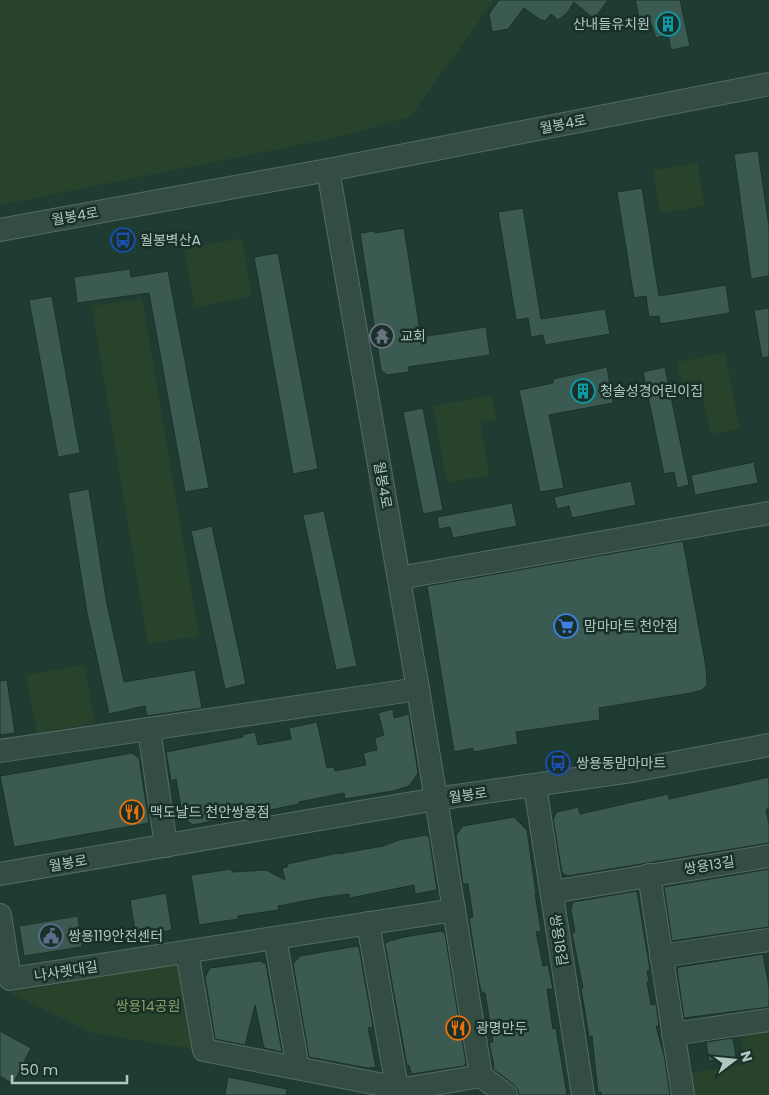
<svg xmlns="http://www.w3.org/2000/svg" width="769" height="1095" font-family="Poppins,'Noto Sans KR',sans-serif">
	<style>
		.green { fill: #27432b }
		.building { fill: #3b5b52; stroke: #1b322b }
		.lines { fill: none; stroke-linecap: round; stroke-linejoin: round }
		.minor-casing { stroke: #546c65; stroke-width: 24 }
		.minor { stroke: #334c44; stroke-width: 22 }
		.labels { text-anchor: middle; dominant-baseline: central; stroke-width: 5; stroke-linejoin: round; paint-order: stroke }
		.poi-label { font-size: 14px; fill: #aec8c1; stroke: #193029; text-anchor: start }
		.street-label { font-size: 14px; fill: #aec8c1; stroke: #193029 }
		.park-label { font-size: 14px; fill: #889b63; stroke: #193029 }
	</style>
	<rect width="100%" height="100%" fill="#1f3c33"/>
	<g class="green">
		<polygon points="0,0 493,0 490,6 410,117 338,137 0,205"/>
		<polygon points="698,163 704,206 660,213 653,170"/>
		<polygon points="242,238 252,296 195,307 184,249"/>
		<polygon points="142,299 199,636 148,644 92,306"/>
		<polygon points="725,353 740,429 710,434 700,379 681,383 677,362"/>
		<polygon points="492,395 496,419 480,422 489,475 447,483 433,406"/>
		<polygon points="84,665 95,723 37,733 26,675"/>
		<polygon points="178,964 193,1049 92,1033 10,993"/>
		<polygon points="769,1028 769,1095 691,1095 688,1073 745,1064 740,1032"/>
	</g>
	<g class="building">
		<polygon points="499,0 608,0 594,19 574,2 567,13 558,20 551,14 545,21 539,19 524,8 508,29 492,32 489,14"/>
		<polygon points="635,0 680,0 690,46 671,50 668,34 656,38 651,23 641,26"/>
		<polygon points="758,151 769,226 769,276 751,279 734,154"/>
		<polygon points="642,188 659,296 726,285 730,313 660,324 659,316 649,317 646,296 634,298 617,192"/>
		<polygon points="523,208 541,319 605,309 610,334 545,345 543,335 531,337 528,318 516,320 498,212"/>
		<polygon points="404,228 421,337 486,327 490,355 408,367 409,372 387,375 381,370 360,233 375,231 375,233"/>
		<polygon points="278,253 318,469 293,474 254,257"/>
		<polygon points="130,269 131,277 168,271 209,488 185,492 149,293 77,303 74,277"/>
		<polygon points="52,296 80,453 58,457 29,300"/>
		<polygon points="769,308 769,357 762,358 754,310"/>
		<polygon points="607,367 613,403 549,415 564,488 540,492 519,390 553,383 553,379"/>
		<polygon points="665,367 689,485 677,488 674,472 664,474 643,372"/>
		<polygon points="423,408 443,510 423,514 403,412"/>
		<polygon points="754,462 758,483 695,495 691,475"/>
		<polygon points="631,481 636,505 572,518 569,506 557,509 554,497"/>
		<polygon points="89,489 106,599 124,682 195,670 202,708 147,716 145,706 109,714 87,613 68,493"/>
		<polygon points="512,503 517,526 453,538 450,527 439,529 437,517"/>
		<polygon points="324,511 357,666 336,670 303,515"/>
		<polygon points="212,526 246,684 225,689 191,531"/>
		<polygon points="683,541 706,667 707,685 702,690 691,693 599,708 600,720 516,732 518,744 473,752 473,748 454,752 427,586"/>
		<polygon points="7,680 15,733 0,735 0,681"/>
		<polygon points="393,709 394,718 409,714 418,773 409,786 393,791 345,799 344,793 299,802 299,804 260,812 228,821 228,818 193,825 186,820 182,813 176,779 171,781 166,752 243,737 242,735 255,732 258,745 291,739 289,728 317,722 327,768 334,767 335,771 366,765 363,753 377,750 375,738 384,735 378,713"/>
		<polygon points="132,753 139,758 149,823 14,847 0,776"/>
		<polygon points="769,777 769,809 766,809 769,824 769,843 568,876 562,873 553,819 557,812 578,807 580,814 668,794 669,799"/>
		<polygon points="514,817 527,830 536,894 535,894 541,931 536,932 543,966 548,965 553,989 547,989 553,1029 556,1028 567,1095 519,1095 518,1090 514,1085 493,1069 493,1066 494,1066 489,1043 493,1042 492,1036 485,993 482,993 479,983 469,918 473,917 468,884 463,884 456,835 463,826"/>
		<polygon points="426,835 429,837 437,890 415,894 414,885 350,898 349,894 320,898 278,906 279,910 238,916 238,919 199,925 191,875 232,869 232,872 266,870 285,880 282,868 287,867 288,864 338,853 338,854 383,846 399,840"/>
		<polygon points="769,869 769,927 672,941 664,887"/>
		<polygon points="637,891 650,970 647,971 649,981 647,982 651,1005 656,1004 659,1026 656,1026 664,1055 670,1095 602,1095 601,1092 598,1093 592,1036 589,1037 581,988 583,988 572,933 575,932 571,910 573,902"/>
		<polygon points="166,893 172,930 136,937 130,900"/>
		<polygon points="78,916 82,947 24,956 19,926"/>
		<polygon points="441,931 445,934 466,1063 464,1066 411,1074 409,1065 407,1066 385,944 389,941 404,937"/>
		<polygon points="357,946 359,947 373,1027 368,1028 376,1067 367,1068 309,1057 293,964 300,956"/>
		<polygon points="763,954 769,987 769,1007 684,1018 677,970 679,967"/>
		<polygon points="260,961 266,964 282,1052 264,1048 255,1005 245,1045 215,1039 205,977 210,968"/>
		<polygon points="0,1031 31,1048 13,1084 0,1076"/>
		<polygon points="733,1038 736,1057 709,1061 706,1042"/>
		<polygon points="228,1077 287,1089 286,1095 225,1095"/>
	</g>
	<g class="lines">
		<g class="minor-casing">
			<g id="minor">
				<polyline points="328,170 418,689 481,1076 506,1095"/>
				<polyline points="0,230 328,170 769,84"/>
				<polyline points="399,578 769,513"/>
				<polyline points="149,729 166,846"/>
				<polyline points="0,751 418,689"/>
				<polyline points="535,786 583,1095"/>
				<polyline points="0,874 436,799 631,771 769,745"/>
				<polyline points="649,875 683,1095"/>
				<polyline points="552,892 769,856"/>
				<polyline points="0,915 10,979 454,910"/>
				<polyline points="368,923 397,1087"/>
				<polyline points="275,938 298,1068"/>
				<polyline points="187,952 204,1050 404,1089 481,1076"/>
				<polyline points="661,956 769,940"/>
				<polyline points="673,1034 769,1020"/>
			</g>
		</g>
		<use href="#minor" class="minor"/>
	</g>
	<defs>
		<g id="building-ring" transform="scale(1.25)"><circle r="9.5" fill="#193029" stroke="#0f9aa8" stroke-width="1.5"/><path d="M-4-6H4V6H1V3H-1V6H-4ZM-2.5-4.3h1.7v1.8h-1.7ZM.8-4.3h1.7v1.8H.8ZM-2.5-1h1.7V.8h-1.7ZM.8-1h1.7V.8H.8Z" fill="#0f9aa8"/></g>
		<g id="bus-ring" transform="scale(1.25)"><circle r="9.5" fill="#193029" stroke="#1a4fb4" stroke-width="1.5"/><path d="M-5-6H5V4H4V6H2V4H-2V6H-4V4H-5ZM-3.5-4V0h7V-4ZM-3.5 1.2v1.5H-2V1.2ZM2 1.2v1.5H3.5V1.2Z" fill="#1a4fb4"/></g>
		<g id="temple-ring" transform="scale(1.25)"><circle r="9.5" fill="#193029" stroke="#6b7280" stroke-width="1.5"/><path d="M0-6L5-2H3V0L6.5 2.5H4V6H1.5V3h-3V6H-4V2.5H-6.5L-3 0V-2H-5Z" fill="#6b7280"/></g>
		<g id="supermarket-ring" transform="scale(1.25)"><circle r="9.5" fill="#193029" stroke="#3f7fe0" stroke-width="1.5"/><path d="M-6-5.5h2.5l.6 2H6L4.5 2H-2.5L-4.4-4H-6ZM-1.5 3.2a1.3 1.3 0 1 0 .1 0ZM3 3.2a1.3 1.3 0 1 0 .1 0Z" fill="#3f7fe0"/></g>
		<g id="restaurant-ring" transform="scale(1.25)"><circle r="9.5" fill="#193029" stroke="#e8710a" stroke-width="1.5"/><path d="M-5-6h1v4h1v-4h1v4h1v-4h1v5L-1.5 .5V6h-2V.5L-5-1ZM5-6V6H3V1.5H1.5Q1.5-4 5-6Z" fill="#e8710a"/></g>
		<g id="civic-ring" transform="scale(1.25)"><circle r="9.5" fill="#193029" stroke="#5c6f8a" stroke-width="1.5"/><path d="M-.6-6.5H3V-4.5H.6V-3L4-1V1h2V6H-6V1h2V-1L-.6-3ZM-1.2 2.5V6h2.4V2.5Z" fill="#5c6f8a"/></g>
	</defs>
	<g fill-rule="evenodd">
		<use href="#building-ring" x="668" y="24"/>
		<use href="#bus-ring" x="123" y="240"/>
		<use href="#temple-ring" x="382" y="336"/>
		<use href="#building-ring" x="583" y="391"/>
		<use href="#supermarket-ring" x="566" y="626"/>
		<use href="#bus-ring" x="558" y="763"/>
		<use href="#restaurant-ring" x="132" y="812"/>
		<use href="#civic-ring" x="51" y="936"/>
		<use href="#restaurant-ring" x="458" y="1028"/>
	</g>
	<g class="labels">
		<g class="poi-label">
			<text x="650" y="24" text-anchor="end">산내들유치원</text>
			<text x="140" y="240">월봉벽산A</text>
			<text x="400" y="336">교회</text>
			<text x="600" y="391">청솔성경어린이집</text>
			<text x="584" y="626">맘마마트 천안점</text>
			<text x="576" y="763">쌍용동맘마마트</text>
			<text x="150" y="812">맥도날드 천안쌍용점</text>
			<text x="68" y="936">쌍용119안전센터</text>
			<text x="476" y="1028">광명만두</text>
		</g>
		<g class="street-label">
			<text transform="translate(563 124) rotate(-11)">월봉4로</text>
			<text transform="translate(75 216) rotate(-10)">월봉4로</text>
			<text transform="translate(383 485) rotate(80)">월봉4로</text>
			<text transform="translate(468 795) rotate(-8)">월봉로</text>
			<text transform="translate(68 863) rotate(-10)">월봉로</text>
			<text transform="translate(709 865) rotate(-9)">쌍용13길</text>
			<text transform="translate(559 940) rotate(81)">쌍용18길</text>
			<text transform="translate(66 971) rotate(-9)">나사렛대길</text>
		</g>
		<g class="park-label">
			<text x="148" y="1006">쌍용14공원</text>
		</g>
	</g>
	<g transform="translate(734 1060) rotate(74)" stroke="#193029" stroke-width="4" paint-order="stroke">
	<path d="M0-4L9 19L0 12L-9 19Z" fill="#aec8c1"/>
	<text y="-8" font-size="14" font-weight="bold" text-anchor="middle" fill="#aec8c1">N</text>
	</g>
	<path d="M12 1075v8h115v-8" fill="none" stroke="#aec8c1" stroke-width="2.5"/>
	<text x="20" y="1075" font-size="15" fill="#aec8c1" stroke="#193029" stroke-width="4" paint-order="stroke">50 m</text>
</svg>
